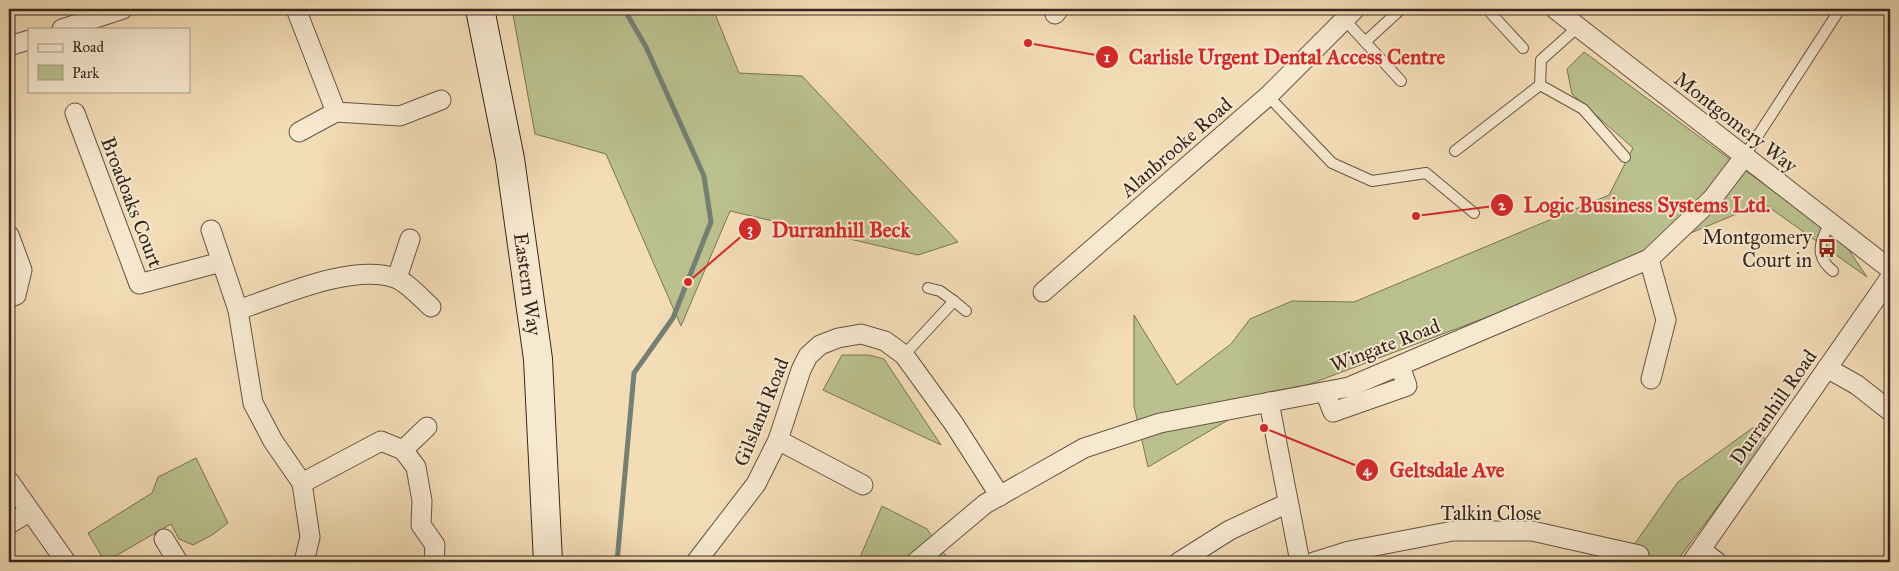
<svg xmlns="http://www.w3.org/2000/svg" width="1899" height="571" font-family="'IM FELL Great Primer',serif">
	<style>
		.green { fill: #bac18f; stroke: #787456 }
		.lines { fill: none; stroke-linecap: round; stroke-linejoin: round }
		.stream { stroke: #738073; stroke-width: 5 }
		.lane-casing { stroke: #655444; stroke-width: 12 }
		.street-casing { stroke: #655444; stroke-width: 21 }
		.secondary-casing { stroke: #36261e; stroke-width: 30 }
		.lane { stroke: #f7e9d0; stroke-width: 10 }
		.street { stroke: #f7e9d0; stroke-width: 19 }
		.secondary { stroke: #f7e9d0; stroke-width: 28 }
		.labels { text-anchor: middle; dominant-baseline: central; stroke-width: 4; stroke-linejoin: round; paint-order: stroke }
		.street-label { font-size: 20px; fill: #36261e; stroke: #f7e9d0 }
		.poi-label { font-size: 20px; fill: #36261e; stroke: #f7e9d0; text-anchor: end }
		.leader { fill: none; stroke: #d62828; stroke-width: 2 }
		.callout-dot { fill: #d62828; stroke: #f7e9d0; stroke-width: 2 }
		.mark-label { font-size: 15px; text-anchor: middle; font-weight: bold; fill: #fff }
		.callout-label { font-size: 21px; text-anchor: middle; font-weight: bold; fill: #d62828; stroke: #f7e9d0; stroke-width: 4; stroke-linejoin: round; paint-order: stroke }
	</style>
	<rect width="100%" height="100%" fill="#f3ddb7"/>
	<filter id="stains"><feTurbulence type="fractalNoise" baseFrequency=".004" numOctaves="4"/><feColorMatrix values="0 0 0 0 .2 0 0 0 0 .09 0 0 0 0 .02 0 0 0 .5 -.17"/></filter>
	<radialGradient id="worn" r=".72"><stop offset=".6" stop-color="#630" stop-opacity="0"/><stop offset="1" stop-color="#630" stop-opacity=".3"/></radialGradient>
	<g class="green">
		<polygon points="512,9 713,9 739,73 802,76 958,242 918,255 730,211 681,326 606,154 535,134"/>
		<polygon points="1584,52 1844,243 1867,277 1763,203 1498,313 1252,406 1148,467 1134,406 1134,315 1177,385 1231,344 1250,319 1292,301 1354,302 1609,195 1633,148 1572,94 1567,69"/>
		<polygon points="842,355 869,355 884,359 941,445 823,390"/>
		<polygon points="1754,427 1767,441 1676,562 1622,562 1678,482"/>
		<polygon points="196,458 228,523 212,535 193,545 179,539 171,524 105,562 88,533 152,493 158,477"/>
		<polygon points="882,506 927,529 946,556 941,562 858,562"/>
	</g>
	<g class="lines">
		<polyline class="stream" points="617,562 634,373 673,318 711,222 704,176 646,47 624,9"/>
		<g class="lane-casing">
			<g id="lane">
				<polyline points="1487,9 1523,48"/>
				<polyline points="1344,19 1401,81"/>
				<polyline points="1365,42 1401,9"/>
				<polyline points="1540,85 1583,109 1625,157"/>
				<polyline points="1268,96 1332,163 1372,181 1426,173 1474,213"/>
				<polyline points="1455,151 1540,85 1541,60 1578,27"/>
				<polyline points="1744,157 1840,9"/>
				<path d="M 1830,223 C 1820,241 1814,256 1833,271"/>
				<polyline points="954,301 966,311"/>
				<polyline points="904,355 954,301 940,291 928,288"/>
			</g>
		</g>
		<g class="street-casing">
			<g id="street">
				<polyline points="296,9 336,112 400,116 441,100"/>
				<polyline points="1555,9 1890,269"/>
				<polyline points="1055,14 1059,9"/>
				<polyline points="62,29 123,9"/>
				<polyline points="9,46 29,40"/>
				<polyline points="75,113 139,284 221,262"/>
				<polyline points="299,132 336,112"/>
				<polyline points="211,230 238,310 253,403 273,441 302,483 310,537 304,562"/>
				<polyline points="9,235 22,270 16,295 9,298"/>
				<polyline points="1649,259 1666,320 1651,379"/>
				<polyline points="397,278 410,239"/>
				<polyline points="1043,292 1268,96 1355,9"/>
				<path d="M 238,310 C 280,296 352,263 395,278 C 407,282 421,298 431,307"/>
				<polyline points="1827,368 1857,385 1890,411"/>
				<polyline points="1325,392 1333,412 1407,386 1400,366"/>
				<polyline points="1269,402 1300,562"/>
				<polyline points="778,440 863,485"/>
				<polyline points="403,450 427,427"/>
				<polyline points="9,481 66,562"/>
				<polyline points="302,483 381,441 403,450 416,467 422,501 421,525 435,545 434,562"/>
				<polyline points="9,524 29,512"/>
				<polyline points="164,539 178,562"/>
				<polyline points="1701,550 1717,562"/>
				<polyline points="696,562 756,484 778,440 801,370 808,356 820,345 838,338 861,334 885,341 904,355 954,424 1000,496"/>
				<polyline points="916,562 985,504 1084,448 1160,423 1349,387 1649,259 1712,199 1744,157"/>
				<polyline points="1179,562 1230,530 1288,503"/>
				<polyline points="1314,562 1349,551 1453,531 1532,531 1639,555"/>
				<polyline points="1692,562 1890,278"/>
			</g>
		</g>
		<g class="secondary-casing">
			<polyline id="secondary" points="480,9 510,159 538,359 548,562"/>
		</g>
		<use href="#lane" class="lane"/>
		<use href="#street" class="street"/>
		<use href="#secondary" class="secondary"/>
	</g>
	<defs>
		<g id="bus-bare" transform="scale(1.5)"><path d="M-5-6H5V4H4V6H2V4H-2V6H-4V4H-5ZM-3.5-4V0h7V-4ZM-3.5 1.2v1.5H-2V1.2ZM2 1.2v1.5H3.5V1.2Z" fill="#8f2418" stroke="#f7e9d0" stroke-width="2.5" paint-order="stroke"/></g>
	</defs>
	<g fill-rule="evenodd">
		<use href="#bus-bare" x="1827" y="248"/>
	</g>
	<g class="labels">
		<g class="street-label">
			<text transform="translate(1736 122) rotate(38)">Montgomery Way</text>
			<text transform="translate(1176 147) rotate(-41)">Alanbrooke Road</text>
			<text transform="translate(132 202) rotate(69)">Broadoaks Court</text>
			<text transform="translate(528 284) rotate(82)">Eastern Way</text>
			<text transform="translate(1385 345) rotate(-21)">Wingate Road</text>
			<text transform="translate(1773 407) rotate(-55)">Durranhill Road</text>
			<text transform="translate(761 412) rotate(-68)">Gilsland Road</text>
			<text x="1491" y="513">Talkin Close</text>
		</g>
		<g class="poi-label">
			<text x="1812" y="237">Montgomery<tspan x="1812" dy="23">Court in</tspan></text>
		</g>
	</g>
	<path class="leader" d="M1028 43L1107 57M1416 216L1502 205M688 282L750 229M1264 428L1367 470"/>
	<g class="callout-dot">
		<circle cx="1028" cy="43" r="5"/>
		<circle cx="1416" cy="216" r="5"/>
		<circle cx="688" cy="282" r="5"/>
		<circle cx="1264" cy="428" r="5"/>
		<circle cx="1107" cy="57" r="12"/>
		<circle cx="1502" cy="205" r="12"/>
		<circle cx="750" cy="229" r="12"/>
		<circle cx="1367" cy="470" r="12"/>
	</g>
	<g class="mark-label">
		<text x="1107" y="62">1</text>
		<text x="1502" y="210">2</text>
		<text x="750" y="234">3</text>
		<text x="1367" y="475">4</text>
	</g>
	<g class="callout-label">
		<text x="1287" y="64">Carlisle Urgent Dental Access Centre</text>
		<text x="1647" y="212">Logic Business Systems Ltd.</text>
		<text x="841" y="237">Durranhill Beck</text>
		<text x="1447" y="477">Geltsdale Ave</text>
	</g>
	<rect width="1899" height="571" fill="none" stroke="#f3ddb7" stroke-width="30"/>
	<rect x="10" y="10" width="1879" height="551" fill="none" stroke="#36261e" stroke-width="2.5"/>
	<rect x="15" y="15" width="1869" height="541" fill="none" stroke="#36261e"/>
	<rect x="28" y="28" width="162" height="65" fill="#f7e9d0" stroke="#aa9b89"/>
	<rect x="38" y="44" width="25" height="8" fill="#f7e9d0" stroke="#aa9b89"/>
	<text x="72" y="52" font-size="15" fill="#36261e">Road</text>
	<rect x="38" y="65" width="25" height="15" fill="#bac18f" stroke="#aa9b89"/>
	<text x="72" y="78" font-size="15" fill="#36261e">Park</text>
	<rect width="100%" height="100%" filter="url(#stains)"/>
	<rect width="100%" height="100%" fill="url(#worn)"/>
</svg>
